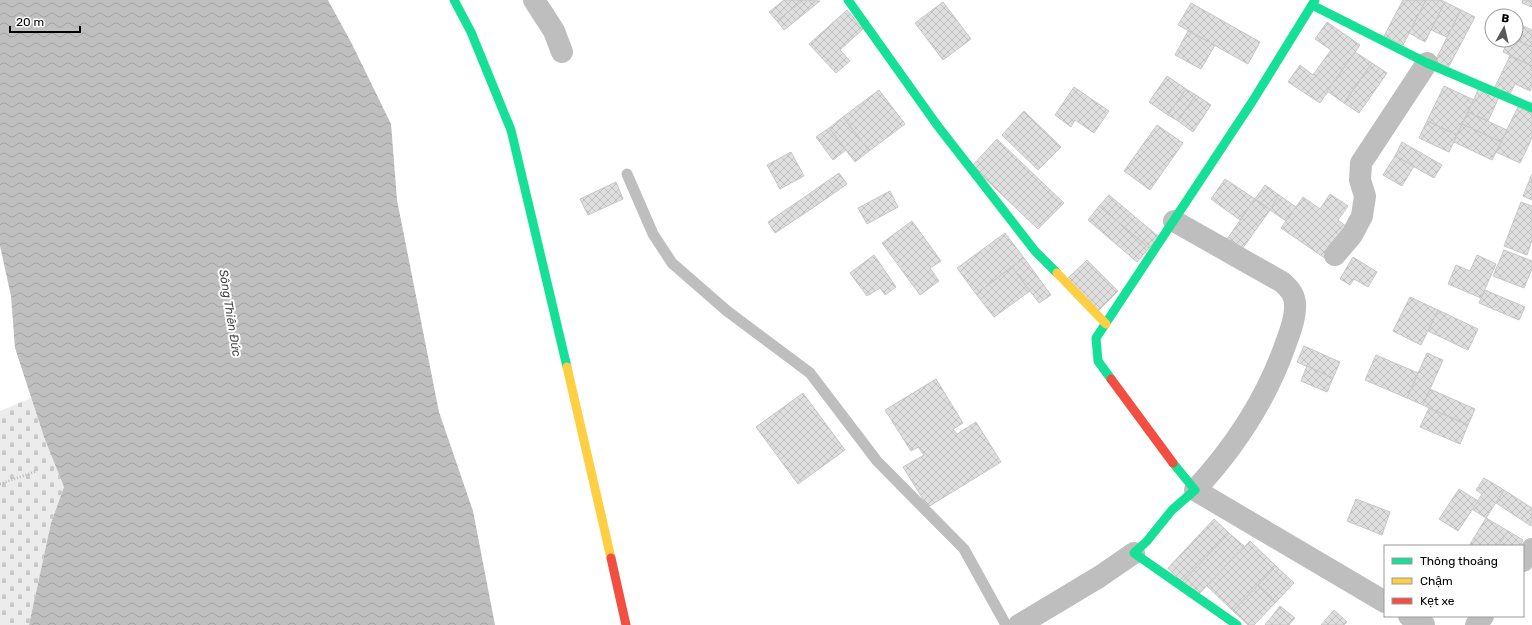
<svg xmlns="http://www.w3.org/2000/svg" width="1532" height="625" font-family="Rubik,sans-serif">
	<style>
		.cemetery { fill: url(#cemetery-stones) }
		.water { fill: url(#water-waves) }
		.building { fill: url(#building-cross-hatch); stroke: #c7c7c7 }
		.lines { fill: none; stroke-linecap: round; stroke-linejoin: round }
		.path { stroke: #b9b9b9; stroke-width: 2.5; stroke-dasharray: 1 2; stroke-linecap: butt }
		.lane { stroke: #bebebe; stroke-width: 11 }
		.street { stroke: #bebebe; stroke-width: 22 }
		.fast { stroke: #16e098; stroke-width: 9 }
		.slow { stroke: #ffcf43; stroke-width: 9 }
		.jam { stroke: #f24e42; stroke-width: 9 }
		.labels { text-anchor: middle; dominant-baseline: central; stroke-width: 4; stroke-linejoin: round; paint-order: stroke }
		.water-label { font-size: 12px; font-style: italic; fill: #444; stroke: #fff }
	</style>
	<defs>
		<pattern id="cemetery-stones" width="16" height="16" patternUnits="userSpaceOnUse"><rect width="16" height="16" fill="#ececec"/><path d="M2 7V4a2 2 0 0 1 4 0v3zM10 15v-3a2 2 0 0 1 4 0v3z" fill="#c9c9c9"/></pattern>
		<pattern id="water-waves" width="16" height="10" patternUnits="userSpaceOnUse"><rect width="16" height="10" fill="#bfbfbf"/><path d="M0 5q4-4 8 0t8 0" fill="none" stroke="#a2a2a2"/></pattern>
		<pattern id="building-cross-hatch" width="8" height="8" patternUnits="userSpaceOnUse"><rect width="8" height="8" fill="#dfdfdf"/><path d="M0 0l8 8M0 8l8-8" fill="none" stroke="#bebebe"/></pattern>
	</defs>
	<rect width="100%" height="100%" fill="#fff"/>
	<polygon class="cemetery" points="31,398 44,437 64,487 51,523 29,625 0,625 0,411"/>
	<polygon class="water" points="0,0 328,0 329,2 352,44 391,124 397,200 439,412 473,511 495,625 29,625 51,523 64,487 44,437 15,348 11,296 0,246"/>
	<g class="building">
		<polygon points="784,0 803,0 777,21 769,12"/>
		<polygon points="803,0 820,1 784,30 777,21"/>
		<polygon points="1403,0 1426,0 1403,45 1384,36"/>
		<polygon points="1426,0 1441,0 1445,2 1425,42 1409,33"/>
		<polygon points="1523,0 1532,0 1532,7 1522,3"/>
		<polygon points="943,2 971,39 943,60 915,23"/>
		<polygon points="1445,2 1461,10 1447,37 1431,30"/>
		<polygon points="1191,3 1260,42 1248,64 1178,25"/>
		<polygon points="847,10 863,29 840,50 850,61 836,73 809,44"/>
		<polygon points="1461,10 1475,17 1448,68 1435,61"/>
		<polygon points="1327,22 1360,45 1320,103 1288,82 1300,65 1313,75 1331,50 1315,39"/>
		<polygon points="1516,23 1532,30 1532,47 1516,40"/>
		<polygon points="1188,31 1215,45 1201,69 1175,55"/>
		<polygon points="1508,40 1516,40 1532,47 1532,66 1503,52"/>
		<polygon points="1355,52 1372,63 1344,103 1327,91"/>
		<polygon points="1510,56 1532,66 1532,86 1530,91 1515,84 1509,96 1494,89"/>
		<polygon points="1372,63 1387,73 1359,113 1344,103"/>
		<polygon points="1167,76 1186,89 1168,115 1149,102"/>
		<polygon points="1444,86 1474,100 1457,135 1427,121"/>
		<polygon points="1074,87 1109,111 1094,133 1075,120 1071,127 1055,115"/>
		<polygon points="1479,88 1499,97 1488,121 1468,112"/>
		<polygon points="1186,89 1196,95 1178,121 1168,115"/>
		<polygon points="879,90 905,124 869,151 843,117"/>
		<polygon points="1196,95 1211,105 1193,132 1178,121"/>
		<polygon points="1518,107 1532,113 1532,138 1520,163 1496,152"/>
		<polygon points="1024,111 1061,147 1038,170 1002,135"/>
		<polygon points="1468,112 1507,130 1501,142 1462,124"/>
		<polygon points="843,117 869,151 855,162 829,128"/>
		<polygon points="1427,121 1457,135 1449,152 1419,138"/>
		<polygon points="1462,124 1501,142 1492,160 1454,142"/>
		<polygon points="1157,125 1183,143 1150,190 1124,171"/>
		<polygon points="829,128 846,150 833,160 816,137"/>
		<polygon points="997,139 1046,186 1020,212 972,166"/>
		<polygon points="1402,142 1442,165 1434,178 1395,156"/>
		<polygon points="791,152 804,176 780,189 767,165"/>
		<polygon points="1395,156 1414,166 1402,186 1383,175"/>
		<polygon points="839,173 847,184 817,205 809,194"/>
		<polygon points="1532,174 1532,200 1523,196"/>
		<polygon points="1225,179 1255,199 1240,220 1211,199"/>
		<polygon points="616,182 623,199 588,215 580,199"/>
		<polygon points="1265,185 1279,195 1270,210 1255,199"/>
		<polygon points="1046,186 1064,203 1038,229 1020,212"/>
		<polygon points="890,191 898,207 867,224 858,208"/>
		<polygon points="809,194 817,205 775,233 768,222"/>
		<polygon points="1330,194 1348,206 1338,220 1351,230 1329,261 1281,228 1303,197 1320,209"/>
		<polygon points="1109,195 1159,237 1149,248 1099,206"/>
		<polygon points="1279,195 1296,207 1286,221 1270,210"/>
		<polygon points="1255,199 1270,210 1240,252 1225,242"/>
		<polygon points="1521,202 1532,206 1532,240 1527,255 1504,246"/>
		<polygon points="1099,206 1149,248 1137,262 1088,220"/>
		<polygon points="912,221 941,261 930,268 939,281 920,295 882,243"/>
		<polygon points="1005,233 1024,258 976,294 957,268"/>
		<polygon points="1504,250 1532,261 1532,269 1524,288 1493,276"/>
		<polygon points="874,255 896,287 885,295 880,288 867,296 850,273"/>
		<polygon points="1477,255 1496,264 1481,298 1448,284 1456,265 1470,271"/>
		<polygon points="1353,257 1377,272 1368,287 1354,279 1350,285 1340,279"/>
		<polygon points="1024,258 1051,295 1039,303 1012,267"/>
		<polygon points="1087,260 1118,291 1098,311 1067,279"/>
		<polygon points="1012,267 1030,291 994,317 976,294"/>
		<polygon points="1485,290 1525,307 1519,320 1479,303"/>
		<polygon points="1410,297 1438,310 1421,345 1393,331"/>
		<polygon points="1438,310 1478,329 1468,350 1428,331"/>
		<polygon points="1304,346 1340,362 1333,378 1297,362"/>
		<polygon points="1427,353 1443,360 1423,405 1407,398"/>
		<polygon points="1376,355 1418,373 1407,398 1365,380"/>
		<polygon points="1307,366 1333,378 1327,392 1301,381"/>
		<polygon points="936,379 963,423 953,429 957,434 976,422 1001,462 928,507 903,467 924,455 918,447 911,451 885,410"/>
		<polygon points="1430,389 1475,409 1468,425 1423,405"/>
		<polygon points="803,393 845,450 798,484 756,427"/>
		<polygon points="1429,408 1468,425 1460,444 1420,427"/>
		<polygon points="1484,478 1504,490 1486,518 1472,509 1482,494 1476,490"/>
		<polygon points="1459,489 1478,501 1458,531 1439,519"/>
		<polygon points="1504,490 1532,508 1531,526 1496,503"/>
		<polygon points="1356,499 1390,512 1382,535 1347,521"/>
		<polygon points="1486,518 1508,531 1498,546 1469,546"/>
		<polygon points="1214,519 1229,533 1182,582 1168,568"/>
		<polygon points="1508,531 1523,540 1520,546 1499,545"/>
		<polygon points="1229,533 1244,546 1197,596 1182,582"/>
		<polygon points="1250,541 1276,566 1233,611 1207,586"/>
		<polygon points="1276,566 1294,583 1276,602 1258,585"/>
		<polygon points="1258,585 1276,602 1254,625 1248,625 1233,611"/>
		<polygon points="1280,606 1295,618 1289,625 1265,625"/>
		<polygon points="1334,610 1347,622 1344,625 1321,625"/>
	</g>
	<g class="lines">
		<polyline class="path" points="0,484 37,471"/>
		<polyline class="lane" points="627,174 653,234 672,263 727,311 810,373 877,461 964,549 1006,625"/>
		<g class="street">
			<polyline points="534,0 554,31 562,52"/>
			<path d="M 1174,221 L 1282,282 C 1290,289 1296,296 1295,308 C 1295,320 1290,332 1286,343 C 1267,398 1234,448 1195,490 L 1385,602"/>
			<polyline points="1335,255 1352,235 1362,216 1365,196 1360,180 1361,163 1427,63"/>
			<polyline points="1523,561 1532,549"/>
			<polyline points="1409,616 1424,625"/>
			<polyline points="1019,625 1099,577 1134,553"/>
			<polyline points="1476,625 1483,616"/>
		</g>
		<g class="fast">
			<polyline points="454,0 471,32 511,130 567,367"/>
			<polyline points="848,0 937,125 1035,251 1057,273"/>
			<polyline points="1312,5 1427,63 1532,108"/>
			<polyline points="1111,379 1098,361 1096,338 1252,102 1315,0"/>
			<polyline points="1173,463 1195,490 1172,510 1147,541 1134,553 1237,625"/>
		</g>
		<g class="slow">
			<polyline points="1057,273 1106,324"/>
			<polyline points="567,367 611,558"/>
		</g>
		<g class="jam">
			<polyline points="1111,379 1173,463"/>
			<polyline points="611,558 626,625"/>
		</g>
	</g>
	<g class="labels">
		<g class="water-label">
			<text transform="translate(230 313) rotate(81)">Sông Thiên Đức</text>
		</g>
	</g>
	<rect x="1384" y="545" width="140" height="72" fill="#ffffff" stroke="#999999"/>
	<rect x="1392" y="558" width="20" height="6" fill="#16e098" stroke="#999999"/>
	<text x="1420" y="565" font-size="12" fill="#000000">Thông thoáng</text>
	<rect x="1392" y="578" width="20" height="6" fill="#ffcf43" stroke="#999999"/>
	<text x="1420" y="585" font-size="12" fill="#000000">Chậm</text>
	<rect x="1392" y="598" width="20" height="6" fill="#f24e42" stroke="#999999"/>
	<text x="1420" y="605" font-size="12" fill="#000000">Kẹt xe</text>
	<g transform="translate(1504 28) rotate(8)"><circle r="19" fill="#ffffff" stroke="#999999"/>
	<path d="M0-3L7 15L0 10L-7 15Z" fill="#595959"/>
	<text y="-6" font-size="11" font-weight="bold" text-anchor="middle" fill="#000000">B</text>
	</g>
	<path d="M10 26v6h70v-6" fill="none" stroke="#000000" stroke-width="2"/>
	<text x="16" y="26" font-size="12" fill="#000000" stroke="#ffffff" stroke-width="3" paint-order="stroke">20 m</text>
</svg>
